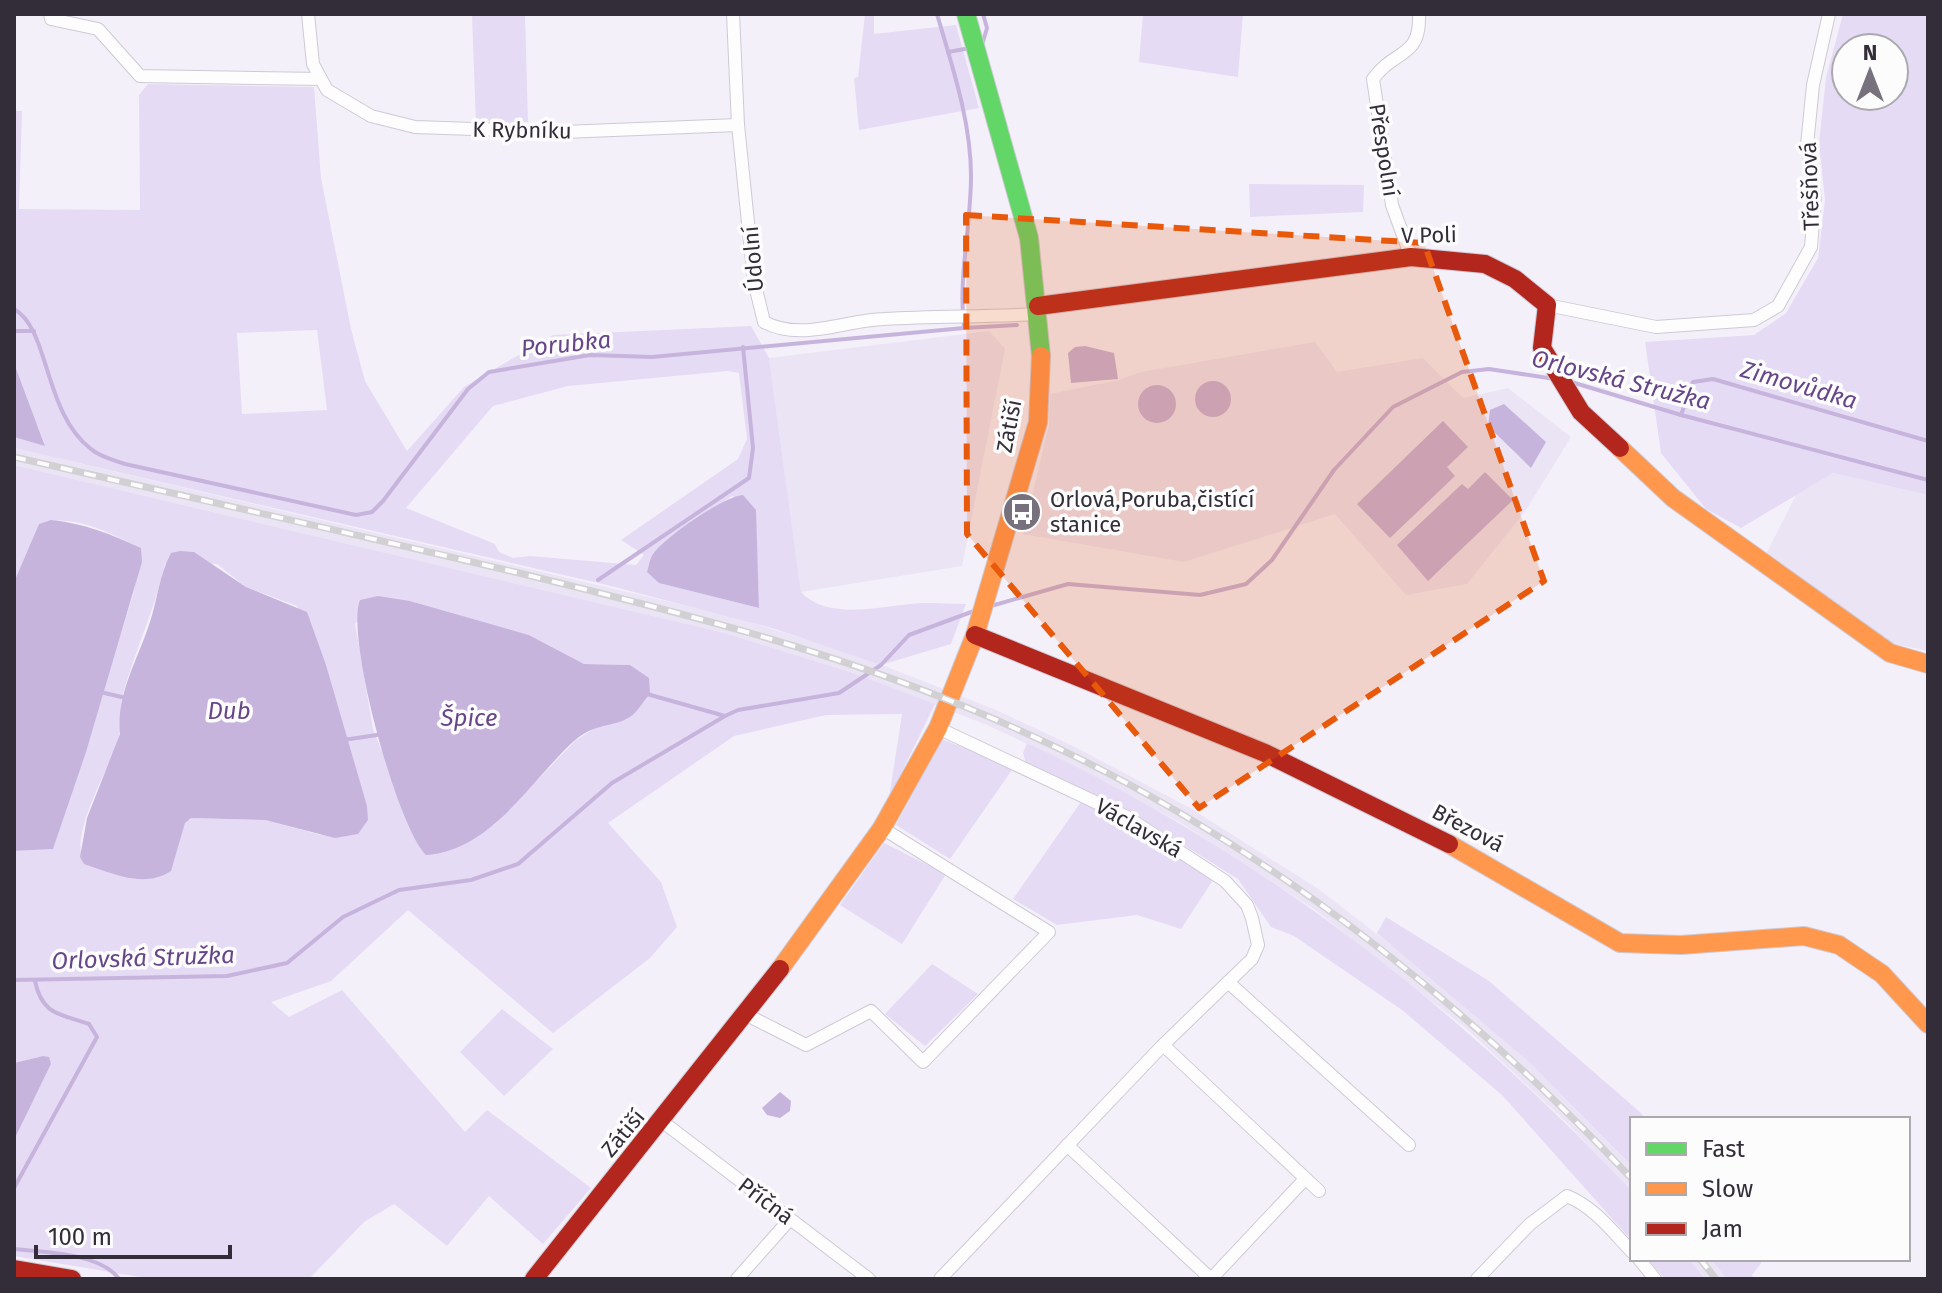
<svg xmlns="http://www.w3.org/2000/svg" width="1942" height="1293" font-family="'Fira Sans',sans-serif">
	<style>
		.built { fill: #ebe4f5 }
		.green { fill: #e6dbf4; fill-rule: evenodd }
		.water { fill: #c6b4dd }
		.lines { fill: none; stroke-linecap: round; stroke-linejoin: round }
		.stream { stroke: #c6b4dd; stroke-width: 4 }
		.street-casing { stroke: #cecad5; stroke-width: 14 }
		.fast-casing { stroke: #cecad5; stroke-width: 20 }
		.slow-casing { stroke: #cecad5; stroke-width: 20 }
		.jam-casing { stroke: #cecad5; stroke-width: 20 }
		.street { stroke: #fdfdfe; stroke-width: 12 }
		.fast { stroke: #63d668; stroke-width: 18 }
		.slow { stroke: #ff974d; stroke-width: 18 }
		.jam { stroke: #b3261e; stroke-width: 18 }
		.rail-casing { stroke: #d1d0d3; stroke-width: 7 }
		.rail { stroke: #fcfcfc; stroke-width: 4; stroke-dasharray: 12; stroke-linecap: butt }
		.marked { fill: #e8590c; fill-opacity: 0.2; stroke: #e8590c; stroke-width: 6; stroke-dasharray: 16 10; stroke-linejoin: round }
		.labels { text-anchor: middle; dominant-baseline: central; stroke-width: 7; stroke-linejoin: round; paint-order: stroke }
		.street-label { font-size: 22px; fill: #322d39; stroke: #fcfcfc }
		.poi-label { font-size: 22px; fill: #322d39; stroke: #fcfcfc; text-anchor: start }
		.water-label { font-size: 24px; font-style: italic; fill: #664689; stroke: #fcfcfc }
	</style>
	<rect width="100%" height="100%" fill="#f4f0fa"/>
	<g class="built">
		<polygon points="989,331 1005,349 962,566 801,592 769,358"/>
		<polygon points="1315,342 1337,372 1423,358 1463,398 1508,388 1571,437 1526,510 1467,584 1406,595 1335,514 1184,562 1023,534 1049,425 1050,394 1119,380 1141,372"/>
		<polygon points="14,448 730,616 859,656 994,709 1077,748 1190,808 1317,888 1429,974 1528,1061 1632,1166 1632,1191 1564,1120 1468,1030 1314,909 1181,823 1070,764 987,725 853,673 725,633 14,465"/>
		<polygon points="1833,473 1928,495 1928,651 1891,643 1766,554 1796,495"/>
		<polygon points="1689,1259 1711,1259 1727,1279 1705,1279"/>
	</g>
	<g class="green">
		<polygon points="429,14 525,14 528,122 476,124 472,16"/>
		<polygon points="865,14 874,14 874,34 956,25 979,108 859,130 854,78 858,77"/>
		<polygon points="1143,14 1243,14 1238,77 1139,62"/>
		<path d="M 1843,14 L 1928,14 L 1928,495 L 1833,473 L 1741,528 L 1706,509 L 1661,453 L 1645,342 L 1754,335 L 1786,313 L 1818,258 L 1825,200 L 1819,143 L 1826,78 ZM 1846,48 L 1894,48 L 1894,96 L 1846,96 Z"/>
		<path d="M 148,84 L 314,87 L 321,178 L 351,329 L 365,381 L 407,451 L 464,387 L 553,335 L 751,326 L 769,358 L 801,592 C 827,620 876,607 910,604 C 928,602 948,604 966,604 L 951,644 L 881,665 L 775,629 L 607,585 L 14,448 L 14,437 L 45,445 L 14,363 L 14,111 L 22,111 L 19,209 L 140,210 L 139,95 ZM 317,330 L 327,410 L 242,414 L 237,333 ZM 728,371 L 739,373 L 747,439 L 738,459 L 621,540 L 644,555 L 636,565 L 530,556 L 513,558 L 499,552 L 495,544 L 406,508 L 493,406 L 568,386 ZM 732,496 L 755,510 L 759,608 L 660,583 L 653,553 Z"/>
		<polygon points="1249,184 1364,185 1363,212 1250,217"/>
		<path d="M 14,465 L 725,633 L 853,673 L 935,704 L 889,798 L 902,714 L 826,715 L 734,736 L 608,823 L 661,882 L 677,927 L 650,958 L 553,1033 L 408,910 L 331,981 L 271,1002 L 289,1017 L 342,990 L 465,1132 L 487,1110 L 591,1188 L 543,1244 L 489,1196 L 447,1246 L 394,1204 L 364,1222 L 309,1279 L 152,1279 L 14,1256 L 14,1140 L 51,1064 L 43,1056 L 14,1063 L 14,851 L 53,849 L 134,592 L 141,548 C 111,534 72,512 39,524 L 14,582 ZM 165,564 L 217,564 L 246,587 L 297,606 L 326,665 L 354,770 L 321,835 L 265,820 L 191,818 L 185,823 L 179,840 L 137,879 L 85,864 C 66,836 112,766 119,736 C 123,723 119,708 123,694 C 135,650 155,609 165,564 ZM 410,601 L 529,635 L 584,664 L 630,665 L 630,717 L 599,725 L 575,741 L 494,825 L 422,850 L 373,729 L 355,623 Z"/>
		<polygon points="941,739 1014,767 950,859 896,825"/>
		<path d="M 1027,743 C 1262,853 1454,1004 1632,1191 L 1632,1241 L 1502,1095 L 1402,1010 L 1294,936 L 1271,927 L 1238,879 L 1134,814 L 1026,763 L 1023,753 Z"/>
		<polygon points="1083,799 1217,874 1181,929 1137,915 1057,925 1013,899"/>
		<polygon points="884,843 946,874 902,944 840,905"/>
		<polygon points="1386,917 1489,981 1641,1113 1646,1119 1632,1119 1632,1166 1528,1061 1377,933"/>
		<polygon points="932,964 978,994 925,1046 885,1014"/>
		<polygon points="502,1009 553,1049 504,1096 460,1052"/>
		<polygon points="1648,1259 1689,1259 1705,1279 1665,1279"/>
		<polygon points="1711,1259 1764,1259 1752,1275 1754,1279 1727,1279"/>
	</g>
	<g class="water">
		<polygon points="1085,346 1114,353 1118,379 1071,383 1068,353 1075,347"/>
		<polygon points="14,363 45,446 14,437"/>
		<circle cx="1213" cy="399" r="18"/>
		<circle cx="1157" cy="404" r="19"/>
		<polygon points="1504,404 1546,442 1531,468 1488,426 1490,410"/>
		<polygon points="1443,421 1468,447 1447,467 1455,476 1390,538 1357,504"/>
		<polygon points="1485,472 1513,500 1428,581 1397,545 1462,484 1468,489"/>
		<path d="M 743,495 L 756,510 L 759,608 L 659,583 L 647,572 C 649,566 650,558 653,554 C 665,537 724,496 743,495 Z"/>
		<path d="M 51,520 C 83,523 111,534 141,548 L 142,562 L 86,752 L 53,849 L 14,851 L 14,582 L 39,524 Z"/>
		<path d="M 180,551 L 194,552 L 246,587 L 307,612 L 326,665 L 367,806 L 368,820 L 358,834 L 335,838 L 265,820 L 191,818 L 185,823 L 171,871 C 144,889 112,873 84,864 L 80,857 L 87,818 L 120,734 C 116,695 137,661 149,625 C 157,602 159,575 171,553 Z"/>
		<path d="M 378,596 L 410,601 L 529,635 L 584,664 L 630,665 L 649,678 L 650,694 C 644,700 637,713 630,717 C 612,728 596,722 574,741 C 530,781 492,850 426,855 C 397,827 345,636 360,600 Z"/>
		<polygon points="43,1056 49,1057 51,1064 14,1140 14,1063"/>
		<polygon points="780,1092 791,1101 790,1111 780,1118 767,1115 762,1108"/>
	</g>
	<g class="lines">
		<g class="stream">
			<polyline points="982,45 987,28 983,14"/>
			<polyline points="948,52 970,48"/>
			<path d="M 14,309 C 50,329 43,412 91,449 C 100,457 114,460 125,464 L 356,515 L 372,512 L 383,501 L 468,389 L 489,372 L 590,355 L 652,357 L 964,328 C 958,276 971,227 971,176 C 971,121 952,66 937,14"/>
			<polyline points="964,328 1017,325"/>
			<polyline points="14,331 34,331"/>
			<polyline points="1568,381 1681,415 1928,480"/>
			<polyline points="1681,415 1693,382 1713,379 1928,441"/>
			<polyline points="598,580 749,478 753,448 743,347"/>
			<polyline points="991,606 1068,584 1200,595 1246,584 1272,560 1334,470 1393,407 1462,372 1489,369 1555,379"/>
			<polyline points="100,692 126,698"/>
			<polyline points="647,694 725,716"/>
			<polyline points="343,740 377,735"/>
			<polyline points="14,980 227,976 287,963 343,917 399,890 471,880 518,864 612,783 725,716 738,710 839,693 881,665 909,635 974,611"/>
			<path d="M 14,1188 L 97,1037 L 89,1024 C 60,1014 42,1015 35,981"/>
			<path d="M 14,1249 C 43,1252 101,1253 119,1279"/>
		</g>
		<g class="street-casing">
			<g id="street">
				<polyline points="50,14 51,19 98,29 140,76 321,79"/>
				<polyline points="308,14 313,64 327,90 371,116 415,127 563,132 738,125"/>
				<path d="M 733,14 L 738,125 L 754,281 L 764,322 C 801,342 845,320 884,319 C 936,316 987,317 1038,314"/>
				<path d="M 1411,257 L 1392,205 L 1373,79 C 1394,49 1421,59 1419,14"/>
				<polyline points="1547,305 1656,327 1754,320 1778,306 1811,247 1815,197 1807,145 1813,85 1829,14"/>
				<polyline points="938,728 1127,817 1225,881 1247,905 1252,918 1258,945 1252,959 1163,1045 940,1279"/>
				<polyline points="1228,982 1409,1145"/>
				<polyline points="747,1015 806,1045 871,1011 923,1062 1049,932 882,828"/>
				<polyline points="1163,1045 1319,1191"/>
				<polyline points="663,1122 869,1279"/>
				<polyline points="1067,1145 1211,1279"/>
				<polyline points="1639,1259 1655,1279"/>
				<polyline points="737,1279 790,1219"/>
				<polyline points="1211,1279 1305,1179"/>
				<path d="M 1477,1279 L 1530,1224 L 1567,1196 C 1594,1207 1612,1231 1632,1252"/>
			</g>
		</g>
		<g class="fast-casing">
			<polyline id="fast" points="966,14 1029,238 1041,356"/>
		</g>
		<g class="slow-casing">
			<g id="slow">
				<polyline points="1620,448 1673,498 1890,653 1928,664"/>
				<polyline points="1449,844 1620,943 1681,945 1804,936 1839,945 1882,974 1928,1024"/>
				<polyline points="780,969 882,828 938,728 975,635 1038,422 1041,356"/>
			</g>
		</g>
		<g class="jam-casing">
			<g id="jam">
				<polyline points="1038,306 1411,257 1485,264 1515,279 1547,305 1542,348 1581,412 1620,448"/>
				<polyline points="975,635 1265,753 1449,844"/>
				<polyline points="14,1269 72,1279"/>
				<polyline points="534,1279 780,969"/>
			</g>
		</g>
		<use href="#street" class="street"/>
		<use href="#fast" class="fast"/>
		<use href="#slow" class="slow"/>
		<use href="#jam" class="jam"/>
		<g class="rail-casing">
			<g id="rail">
				<path d="M 14,457 C 182,496 351,533 519,573 C 678,612 836,651 987,716 C 1235,821 1448,984 1632,1179"/>
				<polyline points="1700,1259 1716,1279"/>
			</g>
		</g>
		<use href="#rail" class="rail"/>
	</g>
	<path class="marked" d="M 966,215 L 1424,243 L 1544,581 L 1199,808 L 967,534 Z"/>
	<defs>
		<g id="bus-disc" transform="scale(2)"><circle r="9.5" fill="#76717d" stroke="#fcfcfc"/><path d="M-5-6H5V4H4V6H2V4H-2V6H-4V4H-5ZM-3.5-4V0h7V-4ZM-3.5 1.2v1.5H-2V1.2ZM2 1.2v1.5H3.5V1.2Z" fill="#fff"/></g>
	</defs>
	<g fill-rule="evenodd">
		<use href="#bus-disc" x="1022" y="512"/>
	</g>
	<g class="labels">
		<g class="street-label">
			<text transform="translate(522 130) rotate(1)">K Rybníku</text>
			<text transform="translate(1384 150) rotate(81)">Přespolní</text>
			<text transform="translate(1810 186) rotate(-92)">Třešňová</text>
			<text transform="translate(1429 235) rotate(-1)">V Poli</text>
			<text transform="translate(753 259) rotate(-95)">Údolní</text>
			<text transform="translate(1009 426) rotate(-79)">Zátiší</text>
			<text transform="translate(1139 828) rotate(30)">Václavská</text>
			<text transform="translate(1468 828) rotate(28)">Březová</text>
			<text transform="translate(623 1133) rotate(-50)">Zátiší</text>
			<text transform="translate(766 1201) rotate(37)">Příčná</text>
		</g>
		<g class="poi-label">
			<text x="1050" y="499">Orlová,Poruba,čistící<tspan x="1050" dy="25">stanice</tspan></text>
		</g>
		<g class="water-label">
			<text transform="translate(566 344) rotate(-6)">Porubka</text>
			<text transform="translate(1621 380) rotate(14)">Orlovská Stružka</text>
			<text transform="translate(1799 385) rotate(16)">Zimovůdka</text>
			<text x="229" y="711">Dub</text>
			<text x="469" y="718">Špice</text>
			<text transform="translate(143 958) rotate(-2)">Orlovská Stružka</text>
		</g>
	</g>
	<rect width="1942" height="1293" fill="none" stroke="#322d39" stroke-width="32"/>
	<rect x="1630" y="1117" width="280" height="144" fill="#fcfcfc" stroke="#aba9ae" stroke-width="2"/>
	<rect x="1646" y="1143" width="40" height="12" fill="#63d668" stroke="#aba9ae" stroke-width="2"/>
	<text x="1702" y="1157" font-size="24" fill="#322d39">Fast</text>
	<rect x="1646" y="1183" width="40" height="12" fill="#ff974d" stroke="#aba9ae" stroke-width="2"/>
	<text x="1702" y="1197" font-size="24" fill="#322d39">Slow</text>
	<rect x="1646" y="1223" width="40" height="12" fill="#b3261e" stroke="#aba9ae" stroke-width="2"/>
	<text x="1702" y="1237" font-size="24" fill="#322d39">Jam</text>
	<g transform="translate(1870 72)"><circle r="38" fill="#fcfcfc" stroke="#aba9ae" stroke-width="2"/>
	<path d="M0-6L14 30L0 20L-14 30Z" fill="#76717d"/>
	<text y="-12" font-size="22" font-weight="bold" text-anchor="middle" fill="#322d39">N</text>
	</g>
	<path d="M36 1245v12h194v-12" fill="none" stroke="#322d39" stroke-width="4"/>
	<text x="48" y="1245" font-size="24" fill="#322d39" stroke="#fcfcfc" stroke-width="6" paint-order="stroke">100 m</text>
</svg>
